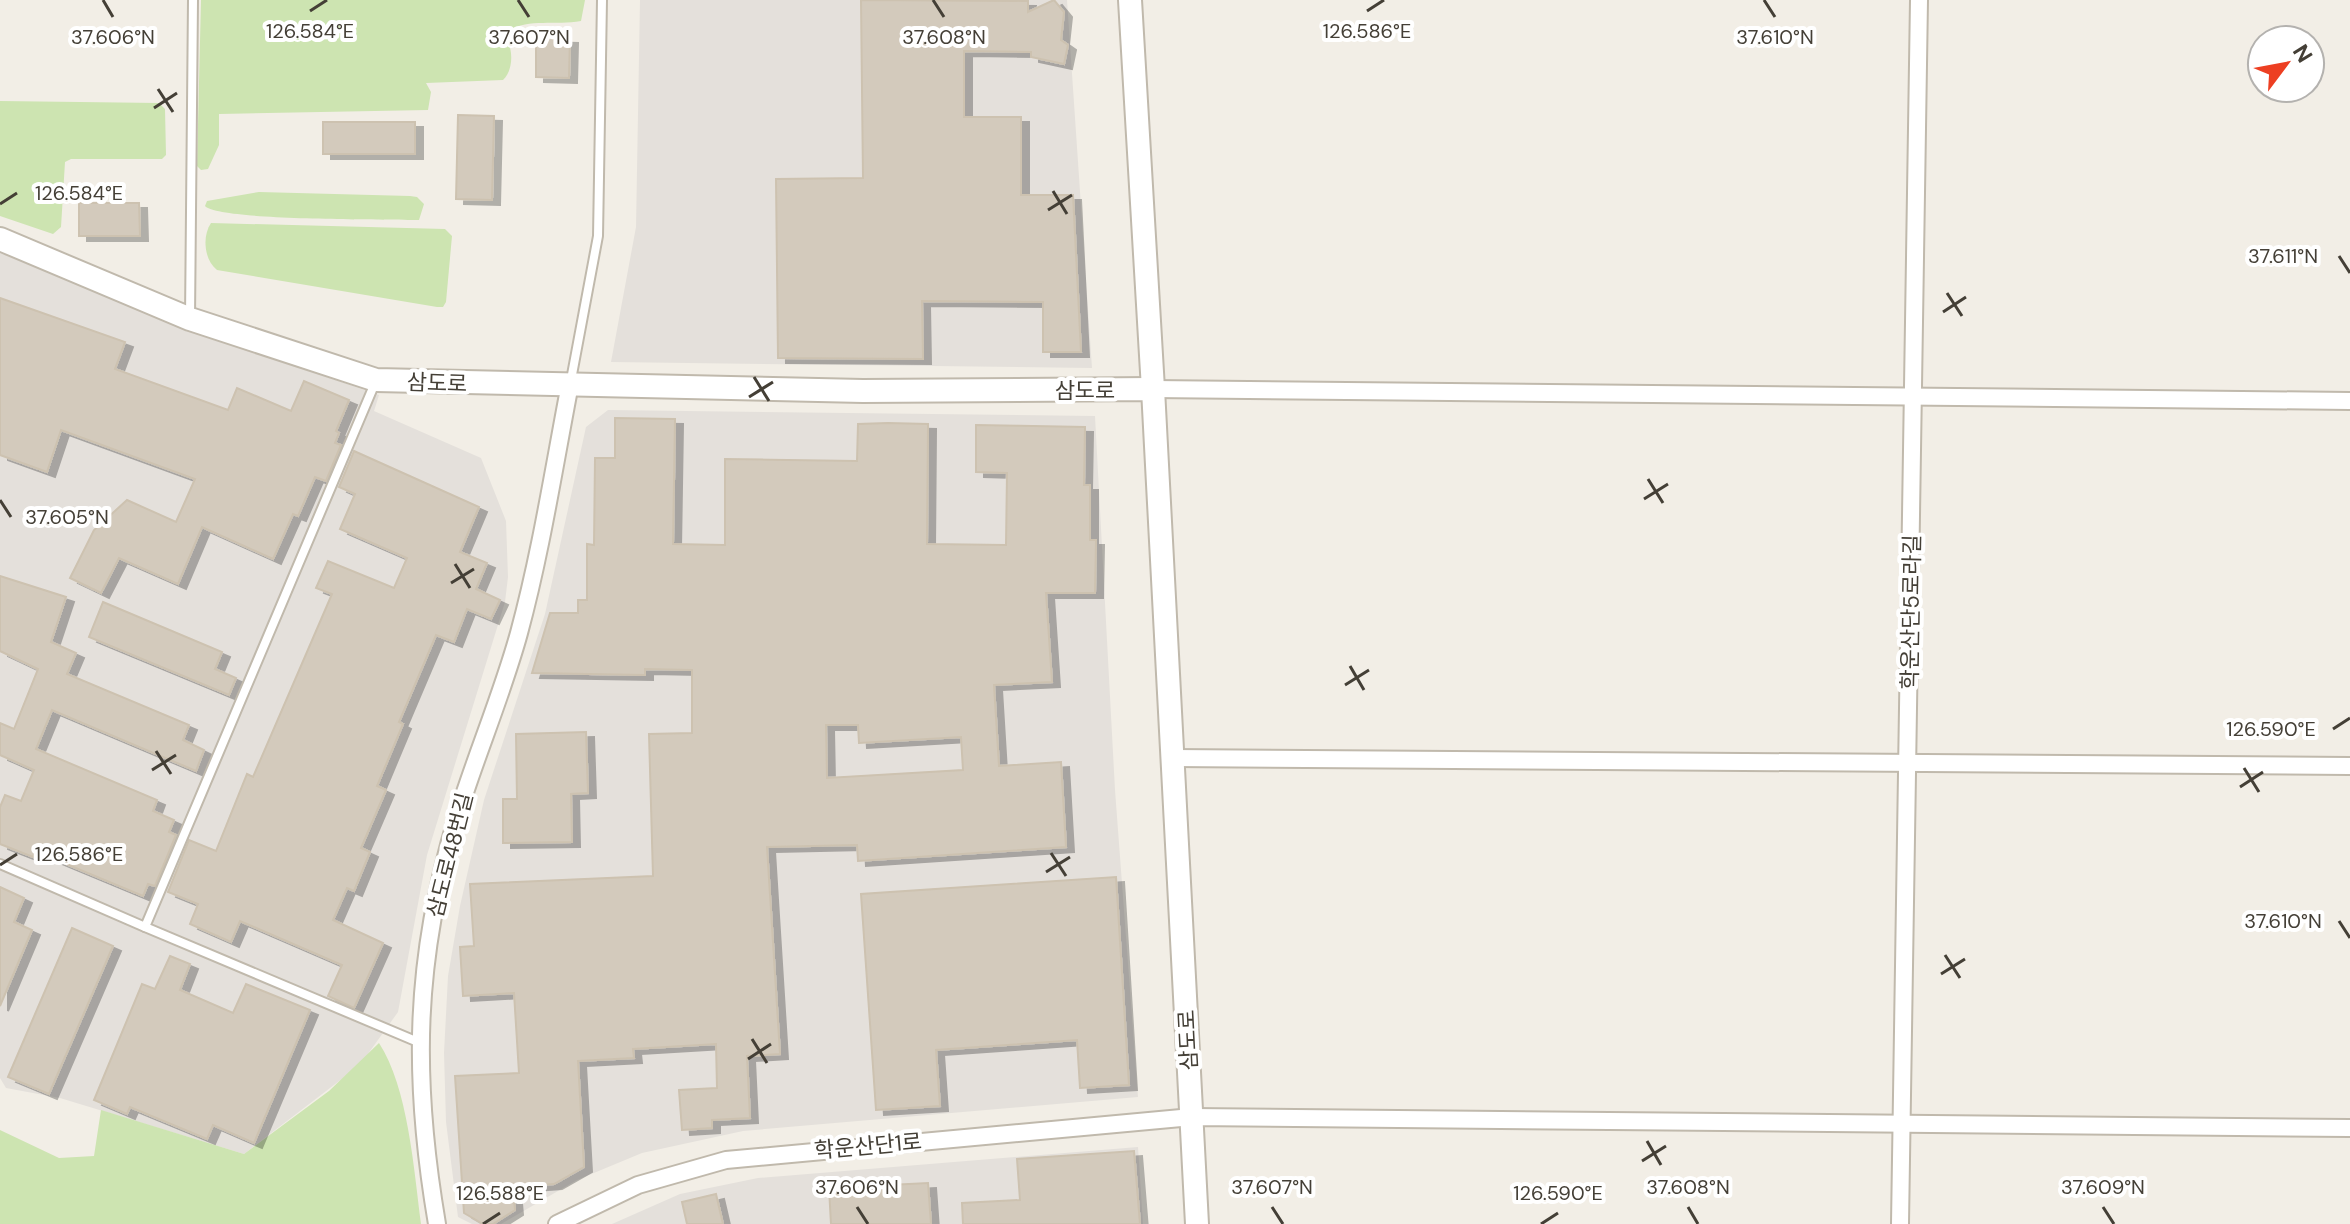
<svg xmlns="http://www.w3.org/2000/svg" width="2350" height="1224" font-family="'DM Sans','Noto Sans KR',sans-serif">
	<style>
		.industrial { fill: #e4e0db }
		.green { fill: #cde4b1 }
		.building { fill: #d3cabc; stroke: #cdc2b0; stroke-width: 2; fill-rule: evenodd; filter: url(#shadow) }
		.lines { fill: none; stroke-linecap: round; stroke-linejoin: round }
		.service-casing { stroke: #c0b9ac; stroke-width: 12 }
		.minor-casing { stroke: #c0b9ac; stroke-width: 20 }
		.tertiary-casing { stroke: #c0b9ac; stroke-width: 26 }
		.service { stroke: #fff; stroke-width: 8 }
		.minor { stroke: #fff; stroke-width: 16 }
		.tertiary { stroke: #fff; stroke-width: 22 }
		.ticks { fill: none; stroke: #443f36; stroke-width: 3 }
		.labels { text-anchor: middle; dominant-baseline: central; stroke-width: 8; stroke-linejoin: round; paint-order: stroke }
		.street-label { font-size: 22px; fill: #443f36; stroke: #fff }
		.ticks-label { font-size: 20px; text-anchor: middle; fill: #443f36; stroke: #fff; stroke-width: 8; stroke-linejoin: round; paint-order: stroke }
	</style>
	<defs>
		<filter id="shadow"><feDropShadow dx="8" dy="5" stdDeviation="0" flood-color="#0004"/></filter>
	</defs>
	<rect width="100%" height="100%" fill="#f2eee6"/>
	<g class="industrial">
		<polygon points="640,0 1067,0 1092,368 611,362 636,227"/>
		<polygon points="0,248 208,336 379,395 374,411 481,458 506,521 508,577 505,602 427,855 398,1012 360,1065 244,1154 60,1098 6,1088 0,1078"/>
		<polygon points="608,410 1095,416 1115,790 1138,1097 743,1131 642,1153 577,1180 501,1224 472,1224 458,1217 446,1122 444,1053 448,976 460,906 484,800 545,614 586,427"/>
		<polygon points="1138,1147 1143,1224 612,1224 680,1194 758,1178"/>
	</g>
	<g class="green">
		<path d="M 201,0 L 585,0 L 581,21 C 553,26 526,17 503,34 C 514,46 514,70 503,80 L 426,83 L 431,92 L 428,110 L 219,114 L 219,145 L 208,169 L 201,170 L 197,166 Z"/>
		<polygon points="0,101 159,103 165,109 166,155 162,159 71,159 65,162 61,227 53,234 0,216"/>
		<path d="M 259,192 L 410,196 L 417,197 L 424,204 L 419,220 C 387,219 219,221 205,206 L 207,201 Z"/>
		<path d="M 211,223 L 445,229 L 452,236 L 446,302 L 443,307 L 437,307 L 217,270 C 204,260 202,236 211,223 Z"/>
		<path d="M 379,1043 C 408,1087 414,1170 421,1224 L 0,1224 L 0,1130 L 59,1158 L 94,1156 L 101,1110 L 244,1154 L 329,1091 Z"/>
	</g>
	<g class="building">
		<polygon points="861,0 1028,1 1028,12 1054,0 1064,12 1061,40 1068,45 1064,64 1031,57 1031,52 964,51 964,117 1021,117 1021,195 1073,195 1081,352 1043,352 1043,302 922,301 923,359 778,358 776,179 863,178"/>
		<polygon points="536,37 570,38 569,78 536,77"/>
		<polygon points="458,115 494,116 492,200 456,199"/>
		<rect x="323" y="122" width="92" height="32"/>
		<polygon points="79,203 139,203 140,236 79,236"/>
		<polygon points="0,298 125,342 115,369 228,410 237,388 291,411 304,381 349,400 336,431 339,433 335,443 341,445 326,481 315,477 298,516 293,514 273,559 202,527 178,584 119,558 101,593 70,578 94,530 127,500 176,522 195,479 61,430 47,472 0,455"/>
		<path d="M 615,418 L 675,419 L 673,544 L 725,545 L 725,459 L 857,461 L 858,424 L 888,423 L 928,424 L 927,544 L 1006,545 L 1007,473 L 976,472 L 976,425 L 1085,427 L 1084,485 L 1090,485 L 1090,540 L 1096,540 L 1095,593 L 1046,593 L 1052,682 L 994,685 L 999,766 L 1061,762 L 1066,847 L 858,861 L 857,845 L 767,847 L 780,1054 L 747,1056 L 750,1118 L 712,1120 L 712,1128 L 682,1130 L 679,1090 L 717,1088 L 716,1044 L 633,1049 L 634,1058 L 578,1061 L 584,1167 L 554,1184 L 513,1187 L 515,1210 L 493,1224 L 483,1224 L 464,1213 L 455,1076 L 519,1073 L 514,993 L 463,996 L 460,947 L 474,946 L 470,884 L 653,876 L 649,734 L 692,733 L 692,670 L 645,669 L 645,675 L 532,673 L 550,613 L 578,613 L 578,600 L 587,600 L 587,544 L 594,545 L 595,458 L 615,458 ZM 826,725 L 858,725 L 859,743 L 961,737 L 963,770 L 827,778 Z"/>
		<polygon points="354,451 479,507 460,552 487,563 476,589 500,600 491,619 467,609 454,642 436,635 399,722 403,724 377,786 386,790 361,848 370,852 354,891 347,888 333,920 383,943 354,1008 328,996 342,965 240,921 231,942 190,924 198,904 168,892 189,840 216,851 247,774 253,777 332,594 316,588 328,561 394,588 407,558 340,529 355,494 339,487"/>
		<polygon points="0,576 66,597 51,642 76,653 67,674 189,725 183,740 204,750 196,771 52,710 36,749 157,800 153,811 174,820 169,832 176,835 155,886 148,884 143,896 35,851 33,857 0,844 0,807 5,795 21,801 34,770 0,755 0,723 14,729 38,669 0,651"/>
		<polygon points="103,602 222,652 215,669 236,678 229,695 89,637"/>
		<polygon points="586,732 588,793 571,794 572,842 503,843 503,799 517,799 516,734"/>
		<polygon points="1116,877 1129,1085 1080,1088 1077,1040 936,1050 940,1106 876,1110 861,894"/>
		<polygon points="0,887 24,898 14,922 32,930 0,1006"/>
		<polygon points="72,928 113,946 49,1094 8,1077"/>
		<polygon points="170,956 190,964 180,990 233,1013 246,984 310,1010 254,1143 213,1125 207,1139 130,1107 127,1114 94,1100 142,984 155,989"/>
		<polygon points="1134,1151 1140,1224 963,1224 962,1203 1020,1200 1017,1159"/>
		<polygon points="928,1183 931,1224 831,1224 829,1188"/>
		<polygon points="716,1194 723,1224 687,1224 682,1202"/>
	</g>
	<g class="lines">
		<g class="service-casing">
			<g id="service">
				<polyline points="190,318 193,0"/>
				<polyline points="571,380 598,236 602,0"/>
				<polyline points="375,383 145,927 418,1042"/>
				<polyline points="0,864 145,927"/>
			</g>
		</g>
		<g class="minor-casing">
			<g id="minor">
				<polyline points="1153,389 2350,401"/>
				<polyline points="1173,758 2350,766"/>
				<path d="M 437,1224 C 412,1078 414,959 457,817 C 476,755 502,695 519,633 C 541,552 554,467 570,384"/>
				<polyline points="557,1224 638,1185 726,1160 1192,1117 2350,1128"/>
				<polyline points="1900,1224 1919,0"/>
			</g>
		</g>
		<g class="tertiary-casing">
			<g id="tertiary">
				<polyline points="1130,0 1153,389"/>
				<polyline points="0,239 190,319 376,380 863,391 1153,389 1197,1224"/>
			</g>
		</g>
		<use href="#service" class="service"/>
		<use href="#minor" class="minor"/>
		<use href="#tertiary" class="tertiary"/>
	</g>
	<path class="ticks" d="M 103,0 L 113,17M 518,0 L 529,17M 933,0 L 944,17M 1764,0 L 1775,17M 310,11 L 327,0M 1367,11 L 1384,0M 158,89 L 173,112M 154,108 L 177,93M 1053,191 L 1067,214M 0,204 L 17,193M 1048,210 L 1072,195M 2339,256 L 2350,273M 1947,293 L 1962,316M 1943,312 L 1966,297M 754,377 L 769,401M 749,397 L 773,382M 1648,479 L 1663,503M 1644,499 L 1668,484M 0,500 L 11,517M 455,564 L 470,588M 451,583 L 474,569M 1350,666 L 1364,690M 1345,685 L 1369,670M 2333,729 L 2350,718M 156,751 L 171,774M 2244,768 L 2259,792M 152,770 L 176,755M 2240,787 L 2263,772M 1051,853 L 1066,876M 0,865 L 17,854M 1046,872 L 1070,857M 2339,921 L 2350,938M 1945,955 L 1960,978M 1941,974 L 1965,959M 752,1039 L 767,1063M 748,1059 L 771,1044M 1647,1141 L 1661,1165M 1642,1161 L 1666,1146M 857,1207 L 868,1224M 1272,1207 L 1283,1224M 1688,1207 L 1698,1224M 2103,1207 L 2114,1224M 483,1224 L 500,1213M 1541,1224 L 1558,1213"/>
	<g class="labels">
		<g class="street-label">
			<text transform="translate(437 383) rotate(2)">삼도로</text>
			<text x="1085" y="390">삼도로</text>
			<text transform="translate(1911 612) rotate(-89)">학운산단5로라길</text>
			<text transform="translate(450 855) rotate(-76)">삼도로48번길</text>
			<text transform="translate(1188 1040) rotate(-93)">삼도로</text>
			<text transform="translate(868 1146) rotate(-5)">학운산단1로</text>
		</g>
	</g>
	<g class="ticks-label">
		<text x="310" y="38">126.584°E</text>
		<text x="1367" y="38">126.586°E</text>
		<text x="113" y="44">37.606°N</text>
		<text x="529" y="44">37.607°N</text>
		<text x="944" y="44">37.608°N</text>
		<text x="1775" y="44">37.610°N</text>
		<text x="79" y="200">126.584°E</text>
		<text x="2283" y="263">37.611°N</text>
		<text x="67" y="524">37.605°N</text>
		<text x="2271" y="736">126.590°E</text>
		<text x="79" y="861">126.586°E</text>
		<text x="2283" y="928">37.610°N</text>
		<text x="857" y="1194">37.606°N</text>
		<text x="1272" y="1194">37.607°N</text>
		<text x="1688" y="1194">37.608°N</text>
		<text x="2103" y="1194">37.609°N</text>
		<text x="500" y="1200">126.588°E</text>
		<text x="1558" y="1200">126.590°E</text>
	</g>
	<g transform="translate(2286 64) rotate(58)"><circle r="38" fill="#ffffff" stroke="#b4b2af" stroke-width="2"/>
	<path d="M0-6L14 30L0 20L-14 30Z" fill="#ed3f22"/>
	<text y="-12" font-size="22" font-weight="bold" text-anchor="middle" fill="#443f36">N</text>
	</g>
</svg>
